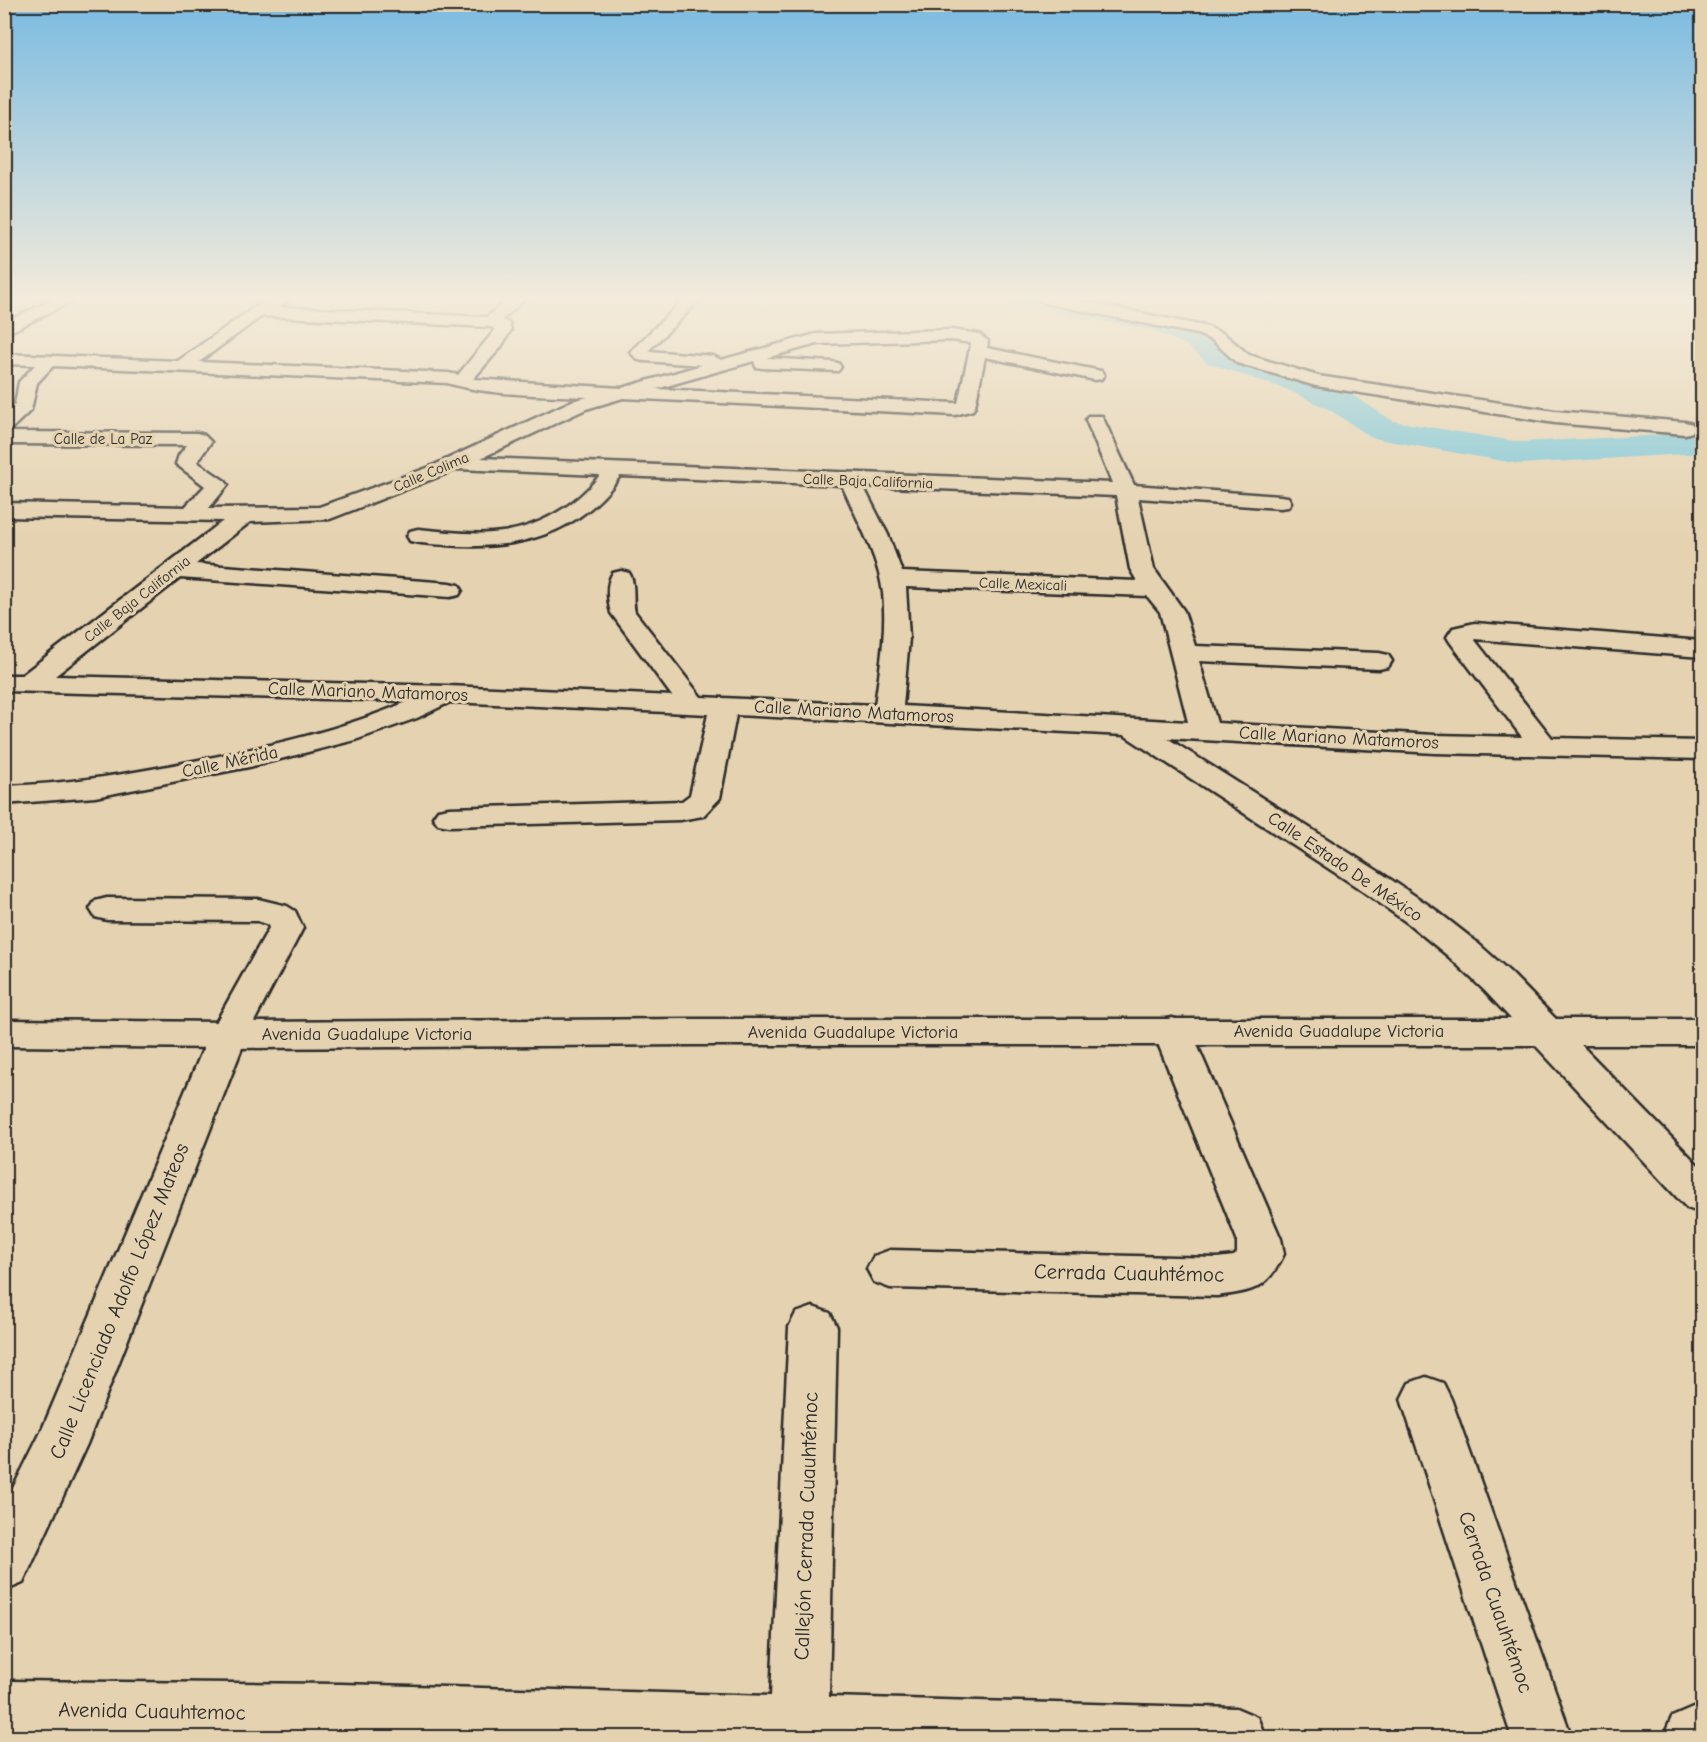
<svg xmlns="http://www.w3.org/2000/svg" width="1707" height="1742" font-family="'Comic Neue',sans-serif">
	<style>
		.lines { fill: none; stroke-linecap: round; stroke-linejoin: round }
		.river { fill: #78c5d7; fill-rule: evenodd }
		.street-casing { stroke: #2b2b2b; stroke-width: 5 }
		.secondary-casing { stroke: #2b2b2b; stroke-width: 5 }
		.street { fill: #e5d2b0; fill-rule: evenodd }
		.secondary { fill: #e5d2b0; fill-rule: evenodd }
		.labels { text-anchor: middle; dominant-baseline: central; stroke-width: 6; stroke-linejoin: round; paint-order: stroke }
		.far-street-label { font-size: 15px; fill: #2b2b2b; stroke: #e5d2b0 }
		.street-label { font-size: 18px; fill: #2b2b2b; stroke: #e5d2b0 }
		.near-street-label { font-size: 21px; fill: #2b2b2b; stroke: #e5d2b0 }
	</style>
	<rect width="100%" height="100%" fill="#e5d2b0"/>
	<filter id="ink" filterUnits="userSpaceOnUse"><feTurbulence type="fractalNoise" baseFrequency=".0167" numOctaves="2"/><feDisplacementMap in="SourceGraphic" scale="12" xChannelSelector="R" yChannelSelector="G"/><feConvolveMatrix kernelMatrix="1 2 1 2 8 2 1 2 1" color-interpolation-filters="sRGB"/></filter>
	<g filter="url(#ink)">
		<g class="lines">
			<polygon class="river" points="1005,298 1064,298 1169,317 1206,333 1230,351 1310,376 1354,396 1393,421 1520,442 1702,433 1702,453 1520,464 1383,440 1371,437 1330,410 1288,390 1208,363 1186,345 1152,330 1018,306 1008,304"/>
			<g class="street-casing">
				<g id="street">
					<polygon points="55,298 75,298 72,301 4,335 4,323"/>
					<path d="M 273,298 L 284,298 L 287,301 L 278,307 L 487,317 L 509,298 L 526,298 L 502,320 L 509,323 L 511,330 L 501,347 L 473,379 L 622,388 L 702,365 L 644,361 L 638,360 L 630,352 L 685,298 L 702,298 L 648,351 L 713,356 L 721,360 L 816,334 L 951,330 L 979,334 L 988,341 L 987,348 L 1101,371 L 1104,375 L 1101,379 L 1095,380 L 985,357 L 975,406 L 973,410 L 955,415 L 623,398 L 586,409 L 481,458 L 1112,483 L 1086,420 L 1088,416 L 1102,416 L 1134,485 L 1280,496 L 1288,497 L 1291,502 L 1288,507 L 1280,508 L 1138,498 L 1154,569 L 1184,611 L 1195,646 L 1379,653 L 1388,655 L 1392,661 L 1388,667 L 1379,669 L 1199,661 L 1217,723 L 1435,735 L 1522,737 L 1450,642 L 1447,637 L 1453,628 L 1475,623 L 1702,641 L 1702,657 L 1474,639 L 1552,738 L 1702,741 L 1702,759 L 1435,753 L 1167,738 L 1381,873 L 1433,908 L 1474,940 L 1511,973 L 1702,1169 L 1702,1213 L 1687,1208 L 1485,991 L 1448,956 L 1409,924 L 1357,887 L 1124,735 L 736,715 L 720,798 L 703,816 L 680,820 L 449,826 L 438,824 L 433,817 L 438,810 L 449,808 L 682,801 L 690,795 L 708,714 L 450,702 L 417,718 L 355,740 L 249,767 L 95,797 L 4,804 L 4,786 C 70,784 134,773 199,760 C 270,746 342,730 409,701 L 4,691 L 4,675 L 22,675 L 223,521 L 4,517 L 4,503 L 185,507 L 205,486 L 176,464 L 179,455 L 187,445 L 4,444 L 4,432 L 197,433 L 204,435 L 211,442 L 197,462 L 225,481 L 228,485 L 209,508 L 319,507 L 430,467 L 572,401 L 588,397 C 541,395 492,396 447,383 L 53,366 L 37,383 L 31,410 L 11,429 L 4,431 L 4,414 L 15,404 L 19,382 L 35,365 L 4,364 L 4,354 L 178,361 L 253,308 ZM 262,316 L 491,327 L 495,330 L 458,375 L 448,373 L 199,362 ZM 951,340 L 971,343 L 958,403 L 955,403 L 656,389 L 754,361 L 756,367 L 762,368 L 838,371 L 841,367 L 838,363 L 832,362 L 766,358 L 817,344 ZM 458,469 L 600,475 C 576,507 533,531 492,533 C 468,535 443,531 418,529 L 410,531 L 407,536 L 410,541 C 422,544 434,544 446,545 C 515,551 579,535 620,476 L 842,485 C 857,520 878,555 883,593 C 887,630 880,668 875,705 L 701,697 L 635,612 C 632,600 636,583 629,573 L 621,571 L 613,573 C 605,584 608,601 611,613 L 672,696 L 448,686 L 55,676 L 180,578 L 450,597 L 459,595 L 462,590 L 459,585 L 450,583 L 196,564 L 250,522 L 330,519 ZM 863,486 L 1116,496 L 1130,569 L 1137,581 L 902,572 L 888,535 ZM 906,587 L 1147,596 L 1160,612 L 1188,722 L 903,706 L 909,638 Z"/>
					<polygon points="1037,298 1067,298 1208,327 1224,334 1249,355 1318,376 1555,411 1685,422 1692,424 1695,428 1692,432 1685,434 1555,423 1316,386 1237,363 1212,340 1197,334 1045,303"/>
					<polygon points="107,898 258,899 287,906 295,911 303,928 247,1035 87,1444 23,1583 4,1591 4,1506 41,1432 209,1035 269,928 268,925 258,921 107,920 95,917 90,909 95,901"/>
					<path d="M 1172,1018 L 1185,1022 L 1191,1031 L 1281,1239 L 1284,1254 C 1267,1289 1255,1291 1217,1296 L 890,1288 L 874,1282 L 867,1269 L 874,1256 L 890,1250 L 1217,1258 L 1234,1256 L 1237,1253 L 1237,1239 L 1153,1031 L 1159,1022 Z"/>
					<polygon points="813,1307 830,1313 837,1327 829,1697 1236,1708 1257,1717 1266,1738 4,1738 4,1681 341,1684 771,1696 789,1327 796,1313"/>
					<polygon points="1426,1377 1443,1383 1451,1399 1572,1738 1512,1738 1401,1399 1409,1383"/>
					<polygon points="1702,1707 1702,1738 1663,1738 1672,1717 1693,1708"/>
				</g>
			</g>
			<g class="secondary-casing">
				<polygon id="secondary" points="693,1019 1702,1019 1702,1045 693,1045 228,1048 4,1046 4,1020 228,1022"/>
			</g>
			<use href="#street" class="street"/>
			<use href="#secondary" class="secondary"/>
		</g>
	</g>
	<linearGradient id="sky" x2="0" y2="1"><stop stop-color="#7bbbe1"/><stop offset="0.55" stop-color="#f3ebdb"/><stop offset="1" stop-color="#f3ebdb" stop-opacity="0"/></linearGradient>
	<rect width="1707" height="542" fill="url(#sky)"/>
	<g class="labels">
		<g class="far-street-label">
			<text x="103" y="439">Calle de La Paz</text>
			<text transform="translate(431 472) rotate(-23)">Calle Colima</text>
			<text transform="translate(868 481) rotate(2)">Calle Baja California</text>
			<text transform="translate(1023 584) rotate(2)">Calle Mexicali</text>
			<text transform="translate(137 599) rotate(-38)">Calle Baja California</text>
		</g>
		<g class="street-label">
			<text transform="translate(368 692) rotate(2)">Calle Mariano Matamoros</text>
			<text transform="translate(854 712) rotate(3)">Calle Mariano Matamoros</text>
			<text transform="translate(1339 738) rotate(3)">Calle Mariano Matamoros</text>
			<text transform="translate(230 762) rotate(-12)">Calle Mérida</text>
			<text transform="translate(1345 867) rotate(34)">Calle Estado De México</text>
			<text x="1339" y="1031">Avenida Guadalupe Victoria</text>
			<text x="853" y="1032">Avenida Guadalupe Victoria</text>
			<text x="367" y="1034">Avenida Guadalupe Victoria</text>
		</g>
		<g class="near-street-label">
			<text transform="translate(1129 1273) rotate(1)">Cerrada Cuauhtémoc</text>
			<text transform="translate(119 1301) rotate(-68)">Calle Licenciado Adolfo López Mateos</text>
			<text transform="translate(806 1526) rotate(-88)">Callejón Cerrada Cuauhtémoc</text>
			<text transform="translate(1496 1602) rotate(71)">Cerrada Cuauhtémoc</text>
			<text transform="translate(152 1711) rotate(1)">Avenida Cuauhtemoc</text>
		</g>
	</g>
	<rect width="1707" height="1742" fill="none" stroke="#e5d2b0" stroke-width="24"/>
	<rect x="12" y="12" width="1683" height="1718" fill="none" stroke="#2b2b2b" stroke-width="2" filter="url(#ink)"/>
</svg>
